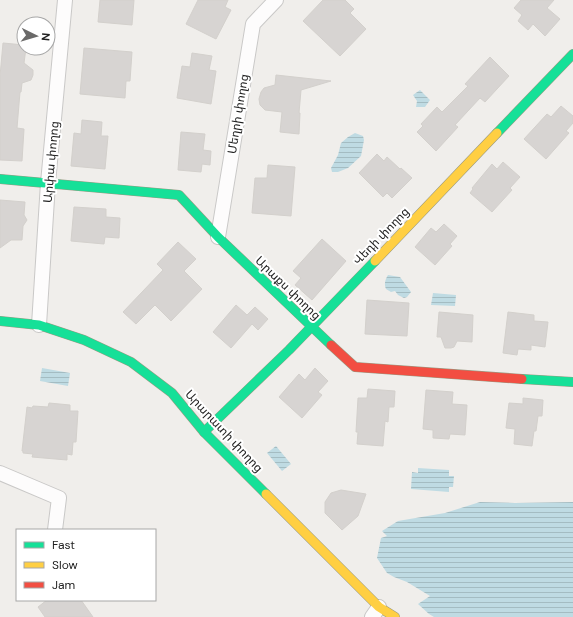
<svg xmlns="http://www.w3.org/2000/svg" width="573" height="617" font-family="'DM Sans','Noto Sans Armenian',sans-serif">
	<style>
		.water { fill: url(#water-rules) }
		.building { fill: #d7d4d2; stroke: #d3d0cc }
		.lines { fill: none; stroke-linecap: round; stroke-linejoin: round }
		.street-casing { stroke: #c9c8c7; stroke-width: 16 }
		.fast-casing { stroke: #999a82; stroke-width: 10 }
		.slow-casing { stroke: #999a82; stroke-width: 10 }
		.jam-casing { stroke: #999a82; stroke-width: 10 }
		.street { stroke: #fdfcfc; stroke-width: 14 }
		.fast { stroke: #16e098; stroke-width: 9 }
		.slow { stroke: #ffcf43; stroke-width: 9 }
		.jam { stroke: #f24e42; stroke-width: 9 }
		.labels { text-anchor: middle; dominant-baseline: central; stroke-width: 4; stroke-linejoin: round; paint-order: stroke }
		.street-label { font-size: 12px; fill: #222; stroke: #fff }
	</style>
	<defs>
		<pattern id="water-rules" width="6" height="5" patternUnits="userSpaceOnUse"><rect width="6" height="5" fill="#bfdbe3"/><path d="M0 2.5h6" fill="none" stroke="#a4bcc2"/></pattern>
	</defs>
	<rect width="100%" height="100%" fill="#f0eeeb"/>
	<g class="water">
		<polygon points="420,90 430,100 425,107 416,107 417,101 413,95"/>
		<polygon points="355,133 363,136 364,140 361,156 348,168 338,172 332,172 331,168 338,155 341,143 348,137"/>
		<path d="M 388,275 L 400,277 L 411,292 L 407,297 L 404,298 L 398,295 L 395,291 L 391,292 L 386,289 C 384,284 385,280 388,275 Z"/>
		<polygon points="433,293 456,295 455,306 431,305"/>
		<polygon points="42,368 70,373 68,386 40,381"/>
		<polygon points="276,446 291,464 282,471 267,453"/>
		<polygon points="418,468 449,470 449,476 454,476 453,487 449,487 449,492 411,489 412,472 418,473"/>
		<polygon points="480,502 515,503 573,502 573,617 434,617 429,614 418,604 430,596 407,582 394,577 387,573 377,558 381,538 387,536 382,531 398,521 445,513"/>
	</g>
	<g class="building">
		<polygon points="100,0 134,0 132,25 98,22"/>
		<polygon points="198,0 228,0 225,7 231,10 216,39 186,24"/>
		<polygon points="323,0 345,0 354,9 350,13 366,29 340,56 303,21"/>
		<polygon points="521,0 554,0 547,8 560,19 545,36 533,24 528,30 518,21 522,15 514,8"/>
		<polygon points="3,43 24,45 24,48 26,48 24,63 33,70 33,75 31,80 22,83 21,92 20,92 17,128 24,129 22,161 0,160 0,76"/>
		<polygon points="84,48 132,52 130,81 126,81 125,98 80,94"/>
		<polygon points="192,53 212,56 209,70 216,71 211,104 177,98 182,66 190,67"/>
		<polygon points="490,57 509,76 485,102 480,98 455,125 458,127 436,151 417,132 423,126 421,124 437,107 442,112 468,86 465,84"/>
		<polygon points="276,75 331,81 301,90 299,113 300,113 299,134 280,132 282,112 265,110 260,105 259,99 261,92 264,88 275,85"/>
		<polygon points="561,106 573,116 573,123 566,131 569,133 546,159 524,139 547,114 551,117"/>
		<polygon points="82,120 102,122 101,136 108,136 105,169 71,166 74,133 81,134"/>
		<polygon points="181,132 205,134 203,150 211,151 210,165 202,164 201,172 178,170"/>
		<polygon points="377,154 384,161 387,157 400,169 401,168 412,178 392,198 387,193 383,197 359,173"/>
		<polygon points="503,162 520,177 510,188 512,190 492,212 470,193 473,189 472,188 492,164 497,169"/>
		<polygon points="268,165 295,167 291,216 252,213 255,178 267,178"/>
		<polygon points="0,200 25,202 24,215 27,220 23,226 22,240 11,240 0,248"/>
		<polygon points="74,207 106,209 106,217 120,218 119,238 105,237 104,244 71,241"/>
		<polygon points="444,224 457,236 450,244 452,246 435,265 415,247 431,228 436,232"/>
		<polygon points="322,239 346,261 312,300 295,285 301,278 293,271"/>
		<polygon points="178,242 196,259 184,271 202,289 171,321 155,305 136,324 123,312 163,270 157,264"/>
		<polygon points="367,300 409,303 407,336 365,334"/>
		<polygon points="236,305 247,315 255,307 268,319 258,330 252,324 231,348 213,332"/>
		<polygon points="439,312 473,315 472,342 457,341 454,347 451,348 445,348 441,337 437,337"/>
		<polygon points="508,312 534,315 534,321 548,322 545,347 531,345 531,350 518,349 517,355 503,353"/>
		<polygon points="315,368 328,381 318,392 322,395 302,418 279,397 299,374 305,380"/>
		<polygon points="368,389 395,391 394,407 389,407 388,422 385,421 383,446 357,444 358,432 356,432 358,398 367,398"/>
		<polygon points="426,390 453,392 452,404 467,405 465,435 450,434 449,439 433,438 433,430 423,429"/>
		<polygon points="523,398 543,400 542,416 538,416 536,431 534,431 532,446 514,444 515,429 506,428 509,403 523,404"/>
		<polygon points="49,403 70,405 70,411 78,411 76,442 73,442 72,455 67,454 67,460 32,457 33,454 23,453 23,451 22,451 27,407 32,408 33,406 48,407"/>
		<polygon points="341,490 366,494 358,516 342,530 325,513 325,502 331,493"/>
		<polygon points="47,600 81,600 93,617 45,617 38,607"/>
	</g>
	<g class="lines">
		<g class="street-casing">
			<g id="street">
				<polyline points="218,237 253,24 276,0"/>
				<polyline points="39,325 48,183 65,0"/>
				<polyline points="0,473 59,498 55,530"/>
				<polyline points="372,617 379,607"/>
			</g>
		</g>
		<g class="fast-casing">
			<g id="fast">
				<polyline points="497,133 573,54"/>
				<polyline points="0,179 179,195 218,237 331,345"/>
				<polyline points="0,321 39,325 84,340 131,362 172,393 204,432 266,494"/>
				<polyline points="522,379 573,382"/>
				<polyline points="204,432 289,350 375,261"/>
			</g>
		</g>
		<g class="slow-casing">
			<g id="slow">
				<polyline points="375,261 497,133"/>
				<polyline points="266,494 379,607 395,617"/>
			</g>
		</g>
		<g class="jam-casing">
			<polyline id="jam" points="331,345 355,367 522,379"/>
		</g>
		<use href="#street" class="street"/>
		<use href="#fast" class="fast"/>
		<use href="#slow" class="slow"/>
		<use href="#jam" class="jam"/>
	</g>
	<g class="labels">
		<g class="street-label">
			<text transform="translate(238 114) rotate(-81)">Մեղրի փողոց</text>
			<text transform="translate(51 162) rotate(-85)">Արփա փողոց</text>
			<text transform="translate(381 236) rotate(-46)">Վեդի փողոց</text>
			<text transform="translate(288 288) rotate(44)">Արաքս փողոց</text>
			<text transform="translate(224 431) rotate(47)">Արարատի փողոց</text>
		</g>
	</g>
	<rect x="16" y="529" width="140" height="72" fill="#ffffff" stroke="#a7a7a7"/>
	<rect x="24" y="542" width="20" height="6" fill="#16e098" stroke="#a7a7a7"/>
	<text x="52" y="549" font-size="12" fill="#222222">Fast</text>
	<rect x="24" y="562" width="20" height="6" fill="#ffcf43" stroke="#a7a7a7"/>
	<text x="52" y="569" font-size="12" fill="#222222">Slow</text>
	<rect x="24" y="582" width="20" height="6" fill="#f24e42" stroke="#a7a7a7"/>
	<text x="52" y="589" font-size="12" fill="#222222">Jam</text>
	<g transform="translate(36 36) rotate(95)"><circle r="19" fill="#ffffff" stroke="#a7a7a7"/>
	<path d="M0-3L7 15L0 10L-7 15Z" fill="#6a6968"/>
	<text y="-6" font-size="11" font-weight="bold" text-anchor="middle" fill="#222222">N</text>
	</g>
</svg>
